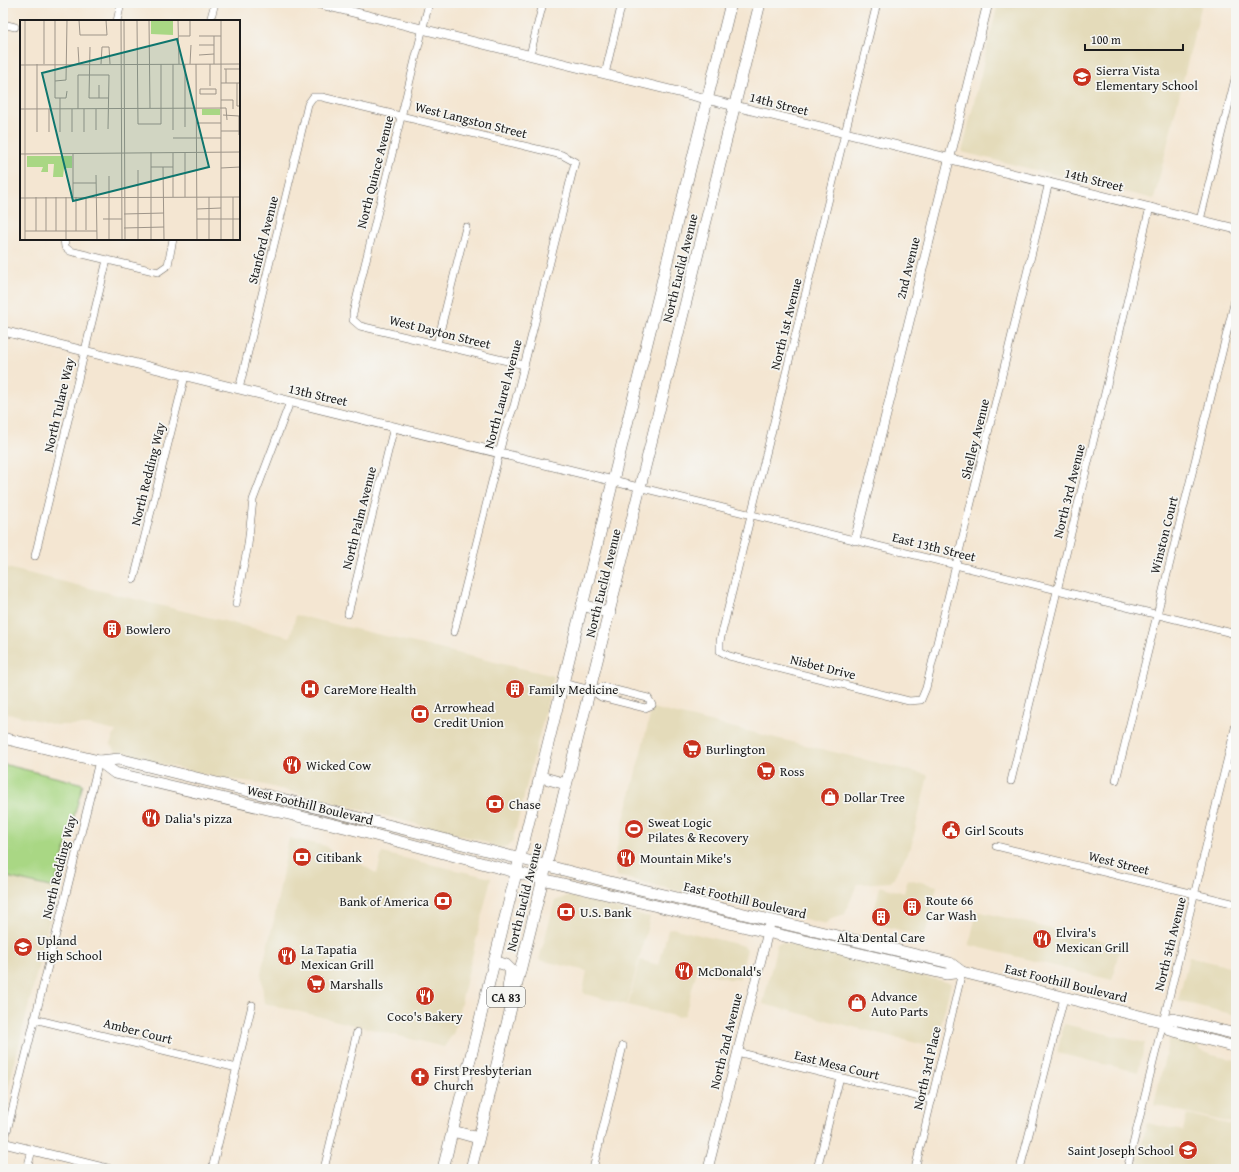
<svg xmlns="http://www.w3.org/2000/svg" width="1239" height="1172" font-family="'Gentium Book Plus',serif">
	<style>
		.built { fill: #e4dbba }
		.green { fill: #a9d784; stroke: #627a50 }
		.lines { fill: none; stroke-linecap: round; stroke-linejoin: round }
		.minor-casing { stroke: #68635c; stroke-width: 8 }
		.tertiary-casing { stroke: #68635c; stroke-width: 10 }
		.primary-casing { stroke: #68635c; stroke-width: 12 }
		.minor { stroke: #fff; stroke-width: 7 }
		.tertiary { stroke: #fff; stroke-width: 9 }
		.primary { stroke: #fff; stroke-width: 11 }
		.labels { text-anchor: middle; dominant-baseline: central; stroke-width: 3.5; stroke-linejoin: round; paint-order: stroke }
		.shield { fill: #f6f6f2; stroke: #5d5d5c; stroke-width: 1 }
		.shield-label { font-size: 12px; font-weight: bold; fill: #1c1c1c }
		.poi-label { font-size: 13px; fill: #1c1c1c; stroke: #f6f6f2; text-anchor: start }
		.street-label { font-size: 13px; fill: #1c1c1c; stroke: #f6f6f2 }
		.inset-road { fill: none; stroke: #9e9589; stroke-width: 1 }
		.view { fill: #0f766e; fill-opacity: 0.15; stroke: #0f766e; stroke-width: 2 }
		.inset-edge { fill: none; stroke: #1c1c1c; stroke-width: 2 }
	</style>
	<rect width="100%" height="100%" fill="#f6f6f2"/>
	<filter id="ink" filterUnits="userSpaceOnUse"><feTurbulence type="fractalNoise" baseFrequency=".025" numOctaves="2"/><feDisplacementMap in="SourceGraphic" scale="8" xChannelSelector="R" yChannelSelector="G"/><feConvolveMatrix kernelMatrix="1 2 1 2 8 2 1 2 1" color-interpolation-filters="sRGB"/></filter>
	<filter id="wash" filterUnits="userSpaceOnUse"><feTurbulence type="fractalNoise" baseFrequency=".012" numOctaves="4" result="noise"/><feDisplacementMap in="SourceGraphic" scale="16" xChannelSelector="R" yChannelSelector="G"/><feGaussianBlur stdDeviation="0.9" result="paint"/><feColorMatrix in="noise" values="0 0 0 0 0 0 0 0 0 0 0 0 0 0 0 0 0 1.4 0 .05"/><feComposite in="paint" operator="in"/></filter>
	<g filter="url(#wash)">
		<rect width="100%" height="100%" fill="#f4e6d2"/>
		<g class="built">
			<polygon points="998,3 1202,3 1154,199 962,152"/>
			<polygon points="3,567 290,637 296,615 554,676 513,840 508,846 499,848 479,840 253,782 224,779 129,756 130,753 116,751 110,744 116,731 89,725 56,725 3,712"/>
			<polygon points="652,708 928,775 911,847 891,882 857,884 845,914 832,918 826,924 763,909 757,910 616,876 614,859"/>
			<polygon points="3,764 83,784 3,1110"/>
			<polygon points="289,838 326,846 333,854 353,859 377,874 382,853 491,878 454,1032 444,1047 264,1003 261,972 274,920"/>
			<polygon points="908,879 937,886 926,932 923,936 875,924 872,921 880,886 904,893"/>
			<polygon points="567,896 650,917 627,1005 585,994 583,991 587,971 539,960 555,901"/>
			<polygon points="977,911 1118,945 1120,947 1112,980 969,945"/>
			<polygon points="672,928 744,946 747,949 740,978 738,979 729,979 697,970 685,1015 678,1017 628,1005 640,960 659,965 668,930"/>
			<polygon points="781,942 951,983 936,1046 932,1047 763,1004 777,944"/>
			<polygon points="1189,957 1236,968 1236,1015 1178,1001"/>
			<polygon points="1064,1024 1145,1043 1138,1072 1057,1053"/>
			<polygon points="1169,1039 1199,1046 1200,1050 1212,1055 1236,1060 1236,1124 1154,1105"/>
			<polygon points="1187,1114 1236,1126 1236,1169 1136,1169 1147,1123 1183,1131"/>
		</g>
		<polygon class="green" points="3,764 83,784 54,888 3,876"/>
	</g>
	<g filter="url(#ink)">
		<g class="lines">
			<g class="minor-casing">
				<g id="minor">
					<polyline points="429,3 353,313 353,320 360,326 524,365"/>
					<polyline points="877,3 720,641 720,651 729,656 909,701 921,700 926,688 1049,182"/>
					<polyline points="117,21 121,3"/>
					<polyline points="210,21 215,3"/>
					<polyline points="3,24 15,27"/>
					<polyline points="530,55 543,3"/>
					<polyline points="605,74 622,3"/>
					<polyline points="1200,220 1236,75"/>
					<polyline points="64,239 65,247 70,251 158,272 168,265 173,239"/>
					<polyline points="437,344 466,227"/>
					<polyline points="239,389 305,117 308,104 313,97 322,97 562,155 575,162 514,406 505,430 454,632"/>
					<polyline points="626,484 1236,634"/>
					<polyline points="35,556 107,260"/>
					<polyline points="134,579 185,376"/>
					<polyline points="236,604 248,545 253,500 290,402"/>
					<polyline points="348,614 394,427"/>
					<polyline points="562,683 591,690 601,697 645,708 652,705 648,698 603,687 591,690"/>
					<polyline points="1226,766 1236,769"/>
					<polyline points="1116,780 1236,296"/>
					<polyline points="1011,781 1150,207"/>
					<polyline points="996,846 1236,904"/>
					<polyline points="34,1019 237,1068"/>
					<polyline points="737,1052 932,1100"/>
					<polyline points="4,1143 99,761"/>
					<polyline points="27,1169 32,1150"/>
					<polyline points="212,1169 252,1005"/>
					<polyline points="324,1169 357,1032"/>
					<polyline points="593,1169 623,1046"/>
					<polyline points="817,1169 840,1077"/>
					<polyline points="915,1169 962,972"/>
					<polyline points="1020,1169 1064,998"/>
					<polyline points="1127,1169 1236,724"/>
				</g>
			</g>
			<g class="tertiary-casing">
				<g id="tertiary">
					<polyline points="316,3 1236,229"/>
					<polyline points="3,331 626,484"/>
					<polyline points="855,540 988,3"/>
					<polyline points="3,1143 108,1169"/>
					<polyline points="708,1169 771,920"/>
				</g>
			</g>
			<g class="primary-casing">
				<g id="primary">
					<polyline points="582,605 610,613"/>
					<polyline points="3,738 99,761 119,759 420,833 610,882 950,963 962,972"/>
					<polyline points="99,761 115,773 348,828 542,879 946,974 962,972 1164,1022 1173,1019 1236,1034"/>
					<polyline points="541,777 566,784"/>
					<polyline points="494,961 506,965 511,970 508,988"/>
					<polyline points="1164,1022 1170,1030 1236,1047"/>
					<polyline points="453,1131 478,1138"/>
					<polyline points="443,1169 731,3"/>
					<polyline points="471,1169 760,3"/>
				</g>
			</g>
			<use href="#minor" class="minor"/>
			<use href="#tertiary" class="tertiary"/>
			<use href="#primary" class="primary"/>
		</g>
	</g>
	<defs>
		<g id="school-disc" transform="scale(1)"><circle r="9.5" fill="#c8321e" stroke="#f6f6f2"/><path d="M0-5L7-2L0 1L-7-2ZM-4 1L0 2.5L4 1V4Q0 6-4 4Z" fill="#fff"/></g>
		<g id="building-disc" transform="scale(1)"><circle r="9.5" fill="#c8321e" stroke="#f6f6f2"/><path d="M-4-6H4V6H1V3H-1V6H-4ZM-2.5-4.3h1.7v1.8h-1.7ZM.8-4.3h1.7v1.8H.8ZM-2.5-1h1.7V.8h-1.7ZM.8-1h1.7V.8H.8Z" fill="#fff"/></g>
		<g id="hospital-disc" transform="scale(1)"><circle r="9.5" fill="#c8321e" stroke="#f6f6f2"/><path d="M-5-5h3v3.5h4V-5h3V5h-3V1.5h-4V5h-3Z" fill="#fff"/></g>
		<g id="bank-disc" transform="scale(1)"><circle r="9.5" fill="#c8321e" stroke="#f6f6f2"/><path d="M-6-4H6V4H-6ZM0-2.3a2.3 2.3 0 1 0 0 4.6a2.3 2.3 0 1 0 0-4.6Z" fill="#fff"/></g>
		<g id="supermarket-disc" transform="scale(1)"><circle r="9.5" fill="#c8321e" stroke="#f6f6f2"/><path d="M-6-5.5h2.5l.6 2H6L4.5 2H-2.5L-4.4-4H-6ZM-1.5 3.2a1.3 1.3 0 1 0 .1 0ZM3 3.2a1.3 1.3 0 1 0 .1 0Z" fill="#fff"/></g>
		<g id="restaurant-disc" transform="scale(1)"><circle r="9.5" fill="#c8321e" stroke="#f6f6f2"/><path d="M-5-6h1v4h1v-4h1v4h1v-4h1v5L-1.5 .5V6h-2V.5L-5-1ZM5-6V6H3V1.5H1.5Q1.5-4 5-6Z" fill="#fff"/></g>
		<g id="shop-disc" transform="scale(1)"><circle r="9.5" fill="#c8321e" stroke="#f6f6f2"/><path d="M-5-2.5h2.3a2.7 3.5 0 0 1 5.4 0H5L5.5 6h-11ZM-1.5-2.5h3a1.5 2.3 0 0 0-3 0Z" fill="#fff"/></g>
		<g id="stadium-disc" transform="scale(1)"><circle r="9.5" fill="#c8321e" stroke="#f6f6f2"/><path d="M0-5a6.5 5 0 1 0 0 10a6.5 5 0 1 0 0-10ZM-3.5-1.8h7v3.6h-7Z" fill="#fff"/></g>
		<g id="civic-disc" transform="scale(1)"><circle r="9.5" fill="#c8321e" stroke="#f6f6f2"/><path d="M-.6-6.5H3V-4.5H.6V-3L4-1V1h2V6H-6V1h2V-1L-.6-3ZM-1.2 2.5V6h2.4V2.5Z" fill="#fff"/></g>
		<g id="church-disc" transform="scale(1)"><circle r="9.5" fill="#c8321e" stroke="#f6f6f2"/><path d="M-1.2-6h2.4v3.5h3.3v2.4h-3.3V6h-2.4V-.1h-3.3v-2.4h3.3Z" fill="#fff"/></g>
	</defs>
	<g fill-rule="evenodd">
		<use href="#school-disc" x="1082" y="77"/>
		<use href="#building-disc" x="112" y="629"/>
		<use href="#hospital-disc" x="310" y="689"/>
		<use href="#building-disc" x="515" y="689"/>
		<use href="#bank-disc" x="420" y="714"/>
		<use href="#supermarket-disc" x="692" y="749"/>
		<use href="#restaurant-disc" x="292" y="765"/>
		<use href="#supermarket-disc" x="766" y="771"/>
		<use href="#shop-disc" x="830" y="797"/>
		<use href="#bank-disc" x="495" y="804"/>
		<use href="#restaurant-disc" x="151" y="818"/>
		<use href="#stadium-disc" x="634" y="829"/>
		<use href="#civic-disc" x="951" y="830"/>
		<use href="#bank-disc" x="302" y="857"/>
		<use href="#restaurant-disc" x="626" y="858"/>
		<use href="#bank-disc" x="443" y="901"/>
		<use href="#building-disc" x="912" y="907"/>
		<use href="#bank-disc" x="566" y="912"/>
		<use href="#building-disc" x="881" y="917"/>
		<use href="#restaurant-disc" x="1042" y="939"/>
		<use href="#school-disc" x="23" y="947"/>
		<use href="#restaurant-disc" x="287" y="956"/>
		<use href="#restaurant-disc" x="684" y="971"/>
		<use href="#supermarket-disc" x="316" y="984"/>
		<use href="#restaurant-disc" x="425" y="996"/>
		<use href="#shop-disc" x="857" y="1003"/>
		<use href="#church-disc" x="420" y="1077"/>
		<use href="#school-disc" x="1188" y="1150"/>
	</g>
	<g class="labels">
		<rect class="shield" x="487" y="987" width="38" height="20" rx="3"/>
		<g class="shield-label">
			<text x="506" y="997">CA 83</text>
		</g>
		<g class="poi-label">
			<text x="1096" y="70">Sierra Vista<tspan x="1096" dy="15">Elementary School</tspan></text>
			<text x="126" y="629">Bowlero</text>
			<text x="324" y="689">CareMore Health</text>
			<text x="529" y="689">Family Medicine</text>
			<text x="434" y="707">Arrowhead<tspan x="434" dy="15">Credit Union</tspan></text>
			<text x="706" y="749">Burlington</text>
			<text x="306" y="765">Wicked Cow</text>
			<text x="780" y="771">Ross</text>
			<text x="844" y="797">Dollar Tree</text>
			<text x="509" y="804">Chase</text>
			<text x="165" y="818">Dalia's pizza</text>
			<text x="648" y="822">Sweat Logic<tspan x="648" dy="15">Pilates &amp; Recovery</tspan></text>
			<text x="965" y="830">Girl Scouts</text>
			<text x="316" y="857">Citibank</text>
			<text x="640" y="858">Mountain Mike's</text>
			<text x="926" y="900">Route 66<tspan x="926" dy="15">Car Wash</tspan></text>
			<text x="429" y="901" text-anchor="end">Bank of America</text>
			<text x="580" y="912">U.S. Bank</text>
			<text x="1056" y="932">Elvira's<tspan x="1056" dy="15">Mexican Grill</tspan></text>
			<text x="881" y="937" text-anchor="middle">Alta Dental Care</text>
			<text x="37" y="940">Upland<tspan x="37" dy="15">High School</tspan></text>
			<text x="301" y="949">La Tapatia<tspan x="301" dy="15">Mexican Grill</tspan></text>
			<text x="698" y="971">McDonald's</text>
			<text x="330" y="984">Marshalls</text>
			<text x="871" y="996">Advance<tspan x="871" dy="15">Auto Parts</tspan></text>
			<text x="425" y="1016" text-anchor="middle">Coco's Bakery</text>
			<text x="434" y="1070">First Presbyterian<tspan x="434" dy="15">Church</tspan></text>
			<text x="1174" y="1150" text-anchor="end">Saint Joseph School</text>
		</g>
		<g class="street-label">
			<text transform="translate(779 104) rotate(14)">14th Street</text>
			<text transform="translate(471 120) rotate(14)">West Langston Street</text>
			<text transform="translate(375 172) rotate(-76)">North Quince Avenue</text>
			<text transform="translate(1094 180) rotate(14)">14th Street</text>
			<text transform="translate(263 240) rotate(-76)">Stanford Avenue</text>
			<text transform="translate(680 268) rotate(-76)">North Euclid Avenue</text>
			<text transform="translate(908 268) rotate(-76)">2nd Avenue</text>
			<text transform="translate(786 324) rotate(-76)">North 1st Avenue</text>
			<text transform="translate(440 332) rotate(14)">West Dayton Street</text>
			<text transform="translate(503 394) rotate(-75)">North Laurel Avenue</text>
			<text transform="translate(318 395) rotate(13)">13th Street</text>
			<text transform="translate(59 405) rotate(-77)">North Tulare Way</text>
			<text transform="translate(975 439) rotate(-76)">Shelley Avenue</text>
			<text transform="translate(148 474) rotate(-76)">North Redding Way</text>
			<text transform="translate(1069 491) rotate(-76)">North 3rd Avenue</text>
			<text transform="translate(359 518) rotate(-76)">North Palm Avenue</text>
			<text transform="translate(1164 535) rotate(-76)">Winston Court</text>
			<text transform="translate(934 547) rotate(14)">East 13th Street</text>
			<text transform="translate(603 583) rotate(-76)">North Euclid Avenue</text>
			<text transform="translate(823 667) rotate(14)">Nisbet Drive</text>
			<text transform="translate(310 805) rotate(14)">West Foothill Boulevard</text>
			<text transform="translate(1119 863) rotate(14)">West Street</text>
			<text transform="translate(59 867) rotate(-76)">North Redding Way</text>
			<text transform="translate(524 897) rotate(-76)">North Euclid Avenue</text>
			<text transform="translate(745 900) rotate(13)">East Foothill Boulevard</text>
			<text transform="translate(1170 944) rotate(-76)">North 5th Avenue</text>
			<text transform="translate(1066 983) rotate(14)">East Foothill Boulevard</text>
			<text transform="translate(138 1031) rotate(14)">Amber Court</text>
			<text transform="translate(726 1041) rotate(-76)">North 2nd Avenue</text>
			<text transform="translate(837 1065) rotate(14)">East Mesa Court</text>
			<text transform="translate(927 1068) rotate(-77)">North 3rd Place</text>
		</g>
	</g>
	<g transform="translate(20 20)">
		<rect width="220" height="220" fill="#f4e6d2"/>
		<path d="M 131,1 L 153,1 L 153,15 L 131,14 ZM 182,89 L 200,89 L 200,95 L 182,95 ZM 7,136 L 52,136 L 52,148 L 44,148 L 43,157 L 33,157 L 34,144 L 28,144 L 28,152 L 21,152 L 23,147 L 7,147 Z" fill="#a9d784"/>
		<path class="inset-road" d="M 5,0 L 5,220M 35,0 L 35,78 L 46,78 L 47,71M 59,0 L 60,15 L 87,15 L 86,0M 101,0 L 102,220M 104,0 L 105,220M 117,0 L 118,104 L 141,104 L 141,44M 129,0 L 130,88M 158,0 L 159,44M 201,0 L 201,133M 159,16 L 170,16 L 170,0M 179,16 L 201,16M 194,16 L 194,44M 179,25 L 194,25M 58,27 L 59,44M 70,27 L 69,78 L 89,78M 179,35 L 194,34M 17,44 L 17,112M 24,44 L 24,0M 81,44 L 82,27 L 89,27 L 90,44M 153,44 L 153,110M 165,44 L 165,107M 170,44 L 171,25M 176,44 L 177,220M 190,44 L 190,66M 0,45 L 220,44M 204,49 L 220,49M 206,49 L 206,63M 35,61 L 46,60 L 47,0M 201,63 L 220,63M 217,63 L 217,86 L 220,86M 79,65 L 79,78M 180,69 L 196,69 L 196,74 L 180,74 ZM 40,78 L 40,112M 201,80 L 213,80 L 213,89M 0,89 L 206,88 L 207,100M 58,89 L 58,55 L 89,55 L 88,109M 76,89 L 76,110M 203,95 L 219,96 L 219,115M 176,103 L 201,103M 201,111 L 219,111M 29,112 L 29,89M 52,112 L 52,89M 64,112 L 64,89M 153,118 L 201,118M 131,132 L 131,220M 153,133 L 153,177M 201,133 L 201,220M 0,134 L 220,132M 53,134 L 53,177M 131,147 L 153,147M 143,147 L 144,220M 201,148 L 220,147M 118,150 L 118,220M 76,155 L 77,220M 89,156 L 89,220M 53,163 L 76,163M 16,177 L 16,211M 26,177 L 26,211M 36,177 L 36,211M 46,177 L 46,220M 56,177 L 56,211M 66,177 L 66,210M 165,177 L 165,133M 189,177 L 189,220M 213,177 L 213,220M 0,178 L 220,177M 177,189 L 201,188M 104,194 L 144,193M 83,199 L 102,199M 177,199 L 220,199M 104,208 L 144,207M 5,211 L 77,211"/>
		<path class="view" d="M 157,19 L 189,147 L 53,181 L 22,53 Z"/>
		<rect width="220" height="220" class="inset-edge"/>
	</g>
	<rect width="1239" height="1172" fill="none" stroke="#f6f6f2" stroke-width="16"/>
	<path d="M1085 44v6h98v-6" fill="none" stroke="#1c1c1c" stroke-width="2"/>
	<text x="1091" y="44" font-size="12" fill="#1c1c1c" stroke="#f6f6f2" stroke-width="3" paint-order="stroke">100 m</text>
</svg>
